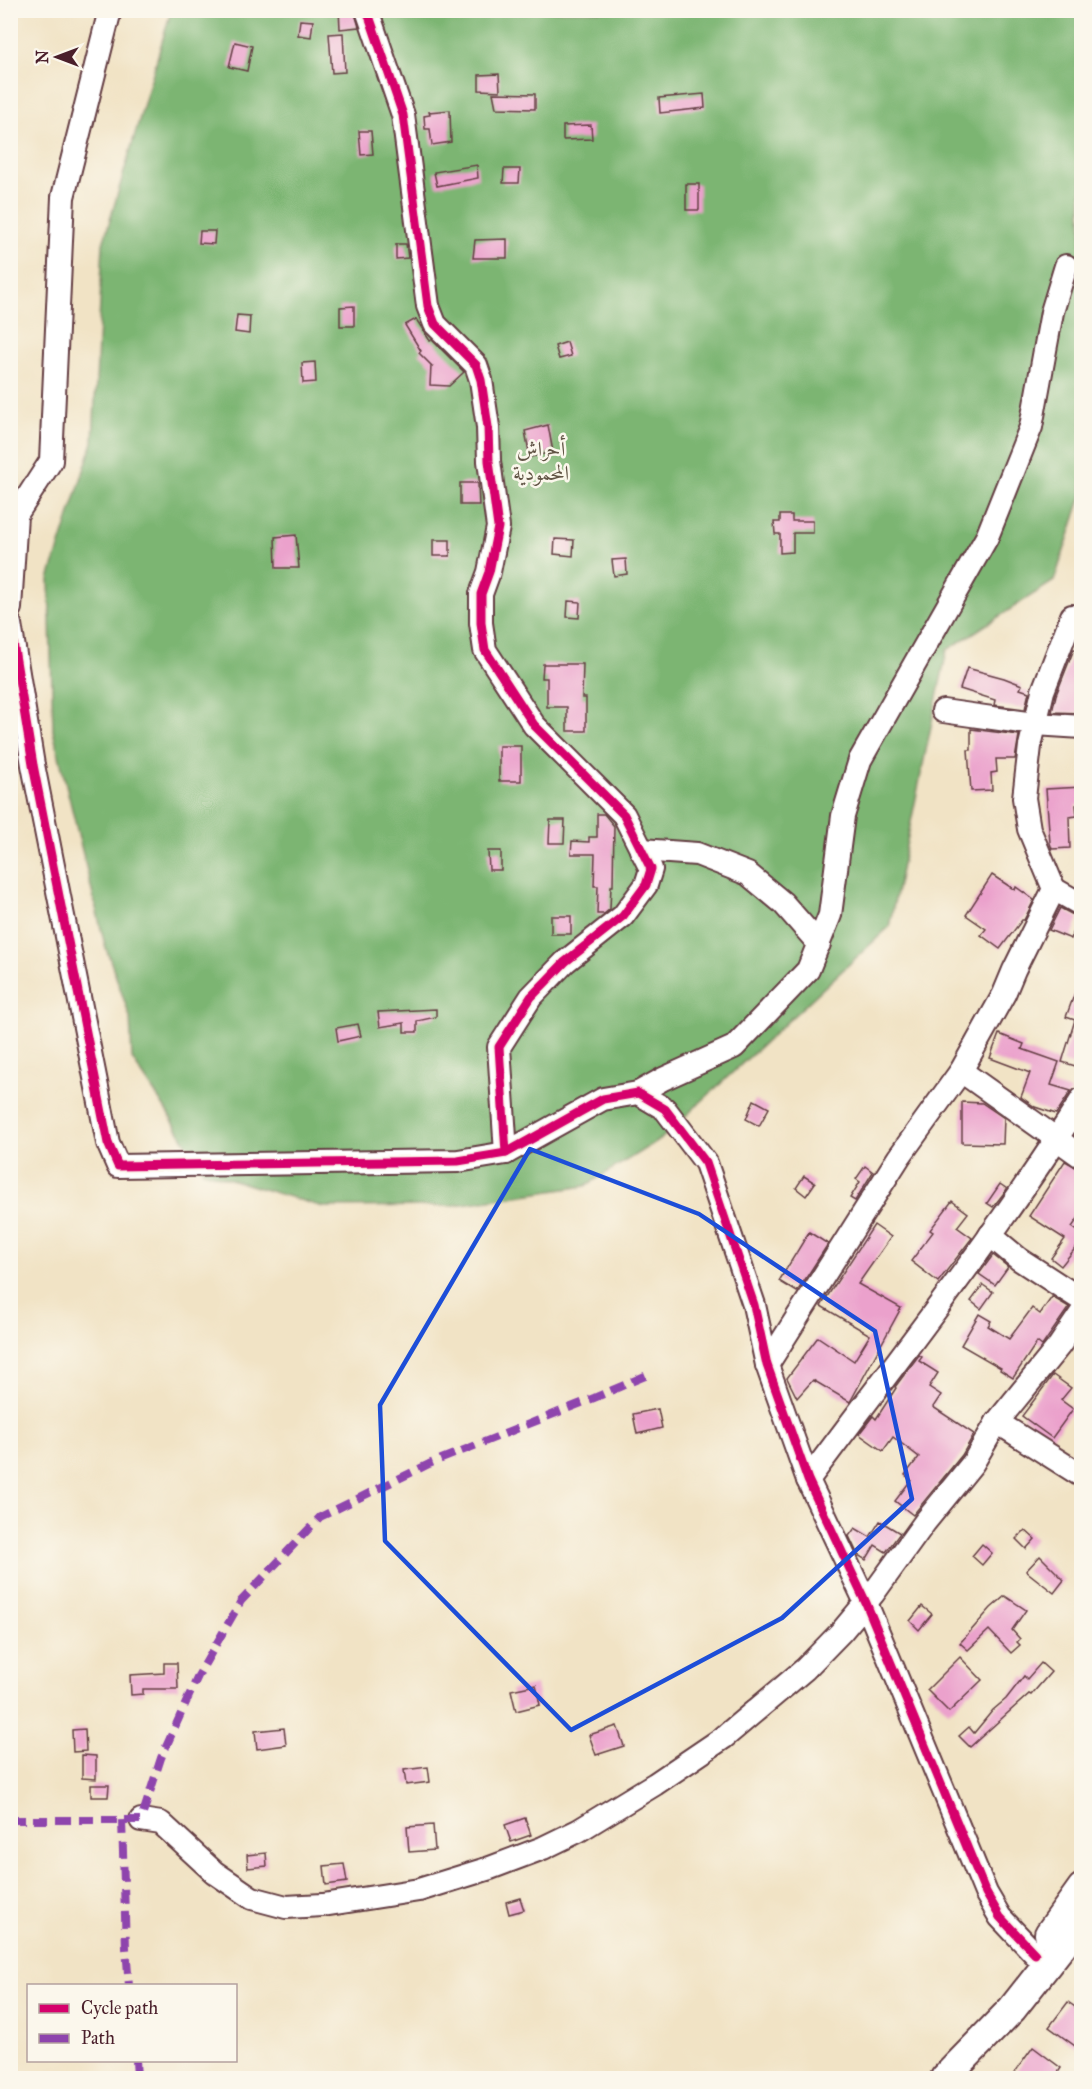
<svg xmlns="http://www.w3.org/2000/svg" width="1092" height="2089" font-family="'IM FELL Great Primer',Amiri,serif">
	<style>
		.forest { fill: #7cb572; stroke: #636a4e; stroke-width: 1.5 }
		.building { fill: #eba1cc }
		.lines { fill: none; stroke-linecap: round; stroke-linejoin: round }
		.minor-casing { stroke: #633c42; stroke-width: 26 }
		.major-casing { stroke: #633c42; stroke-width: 32 }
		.minor { stroke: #fff; stroke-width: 22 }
		.major { stroke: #fff; stroke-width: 28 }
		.quiet { stroke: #8e44ad; stroke-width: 8; stroke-dasharray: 15 8; stroke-linecap: butt }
		.cycleway-casing { stroke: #fbf7ec; stroke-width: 13 }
		.cycleway { stroke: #d6006c; stroke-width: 9 }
		.marked { fill: none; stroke: #1d4ed8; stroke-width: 4.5; stroke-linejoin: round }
		.labels { text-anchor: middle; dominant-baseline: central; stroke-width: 5; stroke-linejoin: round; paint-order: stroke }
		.park-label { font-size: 21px; fill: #625546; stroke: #fbf7ec }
	</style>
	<rect width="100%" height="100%" fill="#fbf7ec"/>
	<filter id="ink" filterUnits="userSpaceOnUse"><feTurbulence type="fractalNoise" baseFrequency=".0167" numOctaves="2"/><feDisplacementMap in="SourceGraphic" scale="12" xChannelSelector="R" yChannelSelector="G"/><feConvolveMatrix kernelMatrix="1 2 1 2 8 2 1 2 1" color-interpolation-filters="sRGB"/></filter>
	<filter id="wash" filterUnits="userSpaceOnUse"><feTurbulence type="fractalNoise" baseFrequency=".008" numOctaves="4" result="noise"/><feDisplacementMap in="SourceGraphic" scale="24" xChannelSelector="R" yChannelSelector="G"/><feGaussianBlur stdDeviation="1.35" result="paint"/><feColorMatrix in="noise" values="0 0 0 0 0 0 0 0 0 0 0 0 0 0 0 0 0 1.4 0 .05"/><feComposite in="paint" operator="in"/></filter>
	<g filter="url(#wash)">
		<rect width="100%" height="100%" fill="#f1e3c5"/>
		<polygon class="forest" points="171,11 1081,11 1082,496 1054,581 947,650 889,927 661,1139 585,1186 449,1206 323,1207 203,1171 161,1102 132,1059 130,1017 105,945 53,731 49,579 93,442 103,244"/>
		<g id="blocks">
			<g class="building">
				<polygon points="339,10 354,10 359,27 340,29"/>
				<polygon points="300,20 313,21 311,37 298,35"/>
				<polygon points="343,33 345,72 332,73 329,34"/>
				<polygon points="235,42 252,46 247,71 229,67"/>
				<polygon points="499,74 500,91 479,90 479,75"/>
				<polygon points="493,93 535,94 535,109 496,108"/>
				<polygon points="704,94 705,108 660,113 659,98"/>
				<polygon points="450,110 451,142 432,145 430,129 425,129 424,116 430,115 429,112"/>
				<polygon points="591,125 592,139 563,140 563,126"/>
				<polygon points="359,131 371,131 373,154 361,155"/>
				<polygon points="477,165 478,178 437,186 434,172"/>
				<polygon points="504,169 520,169 519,183 503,183"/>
				<rect x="686" y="184" width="13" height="26"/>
				<polygon points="200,231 215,231 214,244 199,243"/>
				<polygon points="507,239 507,258 473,258 475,240"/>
				<polygon points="396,244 406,244 408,258 396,259"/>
				<polygon points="354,306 354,326 340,326 340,307"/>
				<polygon points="237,315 250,316 249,334 235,332"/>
				<polygon points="416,319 430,341 432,340 464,372 449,386 430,385 431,366 432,366 419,353 421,351 405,325"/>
				<polygon points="567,342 571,356 559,359 555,346"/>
				<polygon points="315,362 316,382 303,383 302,363"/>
				<polygon points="548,425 553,452 530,457 525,431"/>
				<polygon points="460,483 478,483 479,505 460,505"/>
				<polygon points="780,515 792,515 792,521 813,521 813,533 793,533 793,552 780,553 780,534 775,534 774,522 780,522"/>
				<polygon points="296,535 299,568 276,568 275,537"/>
				<polygon points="555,539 574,540 573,556 554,554"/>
				<rect x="433" y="540" width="17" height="16"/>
				<polygon points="626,559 627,574 614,576 612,560"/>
				<polygon points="568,601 580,602 579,618 567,617"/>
				<polygon points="1074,649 1082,652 1082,713 1052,712 1056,695"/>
				<polygon points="543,664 583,664 582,698 586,698 586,731 567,731 567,707 547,707 547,678 542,678"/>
				<polygon points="967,668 1004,678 1022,685 1020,689 1029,692 1025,709 994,705 995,700 960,689"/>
				<polygon points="971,729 1019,735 1015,759 996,759 997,772 991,773 992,790 971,791 968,750 971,750"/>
				<rect x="499" y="746" width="22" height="35"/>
				<polygon points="1082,787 1082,805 1076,805 1077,816 1069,817 1070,848 1052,849 1050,843 1046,789"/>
				<polygon points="597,814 604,814 614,826 613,886 611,886 610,909 604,914 597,914 598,886 594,886 595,854 571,854 572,841 589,842 589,837 597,837"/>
				<polygon points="550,820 565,820 564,843 549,843"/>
				<polygon points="488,851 501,851 501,870 489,870"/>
				<polygon points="992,875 1015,890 1016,887 1034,900 1024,920 1022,920 1000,949 981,935 986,929 966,915"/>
				<polygon points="1060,908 1079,918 1071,939 1049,930"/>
				<rect x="551" y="916" width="20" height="18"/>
				<polygon points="1080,979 1082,979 1082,1068 1062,1062 1075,1020 1066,1017"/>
				<polygon points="436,1009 436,1017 417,1021 417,1032 404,1032 404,1023 380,1027 378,1012"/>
				<polygon points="358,1024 361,1036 338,1041 336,1028"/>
				<polygon points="999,1034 1024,1044 1022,1049 1059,1062 1051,1085 1071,1091 1056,1114 1035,1107 1021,1097 1030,1073 990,1058"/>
				<polygon points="754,1100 769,1108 759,1126 746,1119"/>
				<polygon points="962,1102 982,1103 1004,1118 1003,1144 962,1143"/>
				<polygon points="1065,1161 1082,1170 1082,1213 1072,1227 1082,1234 1082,1240 1061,1266 1051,1258 1065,1239 1029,1216"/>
				<polygon points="865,1166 873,1172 855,1201 850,1198 860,1182 856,1179"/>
				<polygon points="804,1176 815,1183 806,1196 796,1188"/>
				<polygon points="1000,1184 1007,1189 993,1207 987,1203"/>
				<polygon points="952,1201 968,1213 957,1227 972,1238 938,1282 911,1261 933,1232 930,1230"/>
				<polygon points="874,1225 891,1237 858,1284 901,1308 850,1402 813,1380 797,1398 787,1378 818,1337 854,1361 870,1335 821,1306"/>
				<polygon points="809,1232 828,1244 797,1292 779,1281"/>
				<polygon points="993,1255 1008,1267 995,1285 979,1274"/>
				<polygon points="983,1285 993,1292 981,1309 971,1301"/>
				<polygon points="1052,1297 1069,1307 1042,1346 1037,1342 1013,1378 1000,1370 1001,1368 961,1345 979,1314 991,1321 988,1326 1009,1339 1032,1308 1040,1314"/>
				<polygon points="919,1355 922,1357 919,1361 938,1373 929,1387 941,1395 933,1407 974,1434 962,1455 913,1515 895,1501 911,1480 905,1475 919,1457 893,1437 883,1451 859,1434 873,1416 876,1419 896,1388 895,1387"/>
				<polygon points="1053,1375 1071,1388 1061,1400 1073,1409 1052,1438 1022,1416"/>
				<polygon points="658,1409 662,1428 637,1434 633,1414"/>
				<polygon points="880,1521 900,1533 886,1552 875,1545 866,1560 858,1555 849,1536 855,1528 870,1537"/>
				<polygon points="1025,1530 1035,1539 1026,1549 1016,1539"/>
				<polygon points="982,1544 992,1553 982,1565 972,1556"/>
				<polygon points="1040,1556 1064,1580 1054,1593 1026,1571"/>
				<polygon points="1005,1596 1026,1610 1012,1630 1020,1639 1017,1642 1020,1645 1011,1653 989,1630 968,1650 960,1643 991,1608"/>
				<polygon points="922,1606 932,1614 919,1630 910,1621"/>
				<polygon points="960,1657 982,1680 949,1712 927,1690"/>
				<polygon points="164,1663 177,1663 178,1689 143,1689 143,1694 131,1695 130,1675 164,1673"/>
				<polygon points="1041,1663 1051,1672 1031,1695 1029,1694 970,1747 959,1736 969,1727 974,1733 993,1710 1006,1699 1024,1676 1027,1679"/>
				<polygon points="536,1685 540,1705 516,1711 511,1690"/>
				<polygon points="617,1726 624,1746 596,1755 589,1735"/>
				<polygon points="284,1728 286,1745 257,1749 255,1731"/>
				<polygon points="85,1729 86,1751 73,1752 72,1730"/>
				<polygon points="82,1755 96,1756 96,1779 82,1778"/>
				<polygon points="428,1767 430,1782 406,1785 404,1770"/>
				<polygon points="91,1785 109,1785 108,1797 91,1797"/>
				<polygon points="525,1818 531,1835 511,1842 505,1825"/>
				<polygon points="433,1825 435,1850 409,1852 407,1827"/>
				<polygon points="266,1853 267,1866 248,1868 247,1855"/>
				<polygon points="344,1864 347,1882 326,1885 324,1866"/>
				<polygon points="520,1898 524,1910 509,1914 506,1902"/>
				<polygon points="1068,2002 1082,2012 1082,2051 1049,2027"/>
				<polygon points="1033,2047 1061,2068 1054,2079 1010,2079"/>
			</g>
		</g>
	</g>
	<g filter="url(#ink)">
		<use href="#blocks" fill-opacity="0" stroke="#633c42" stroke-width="1.5"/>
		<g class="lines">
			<g class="minor-casing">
				<g id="minor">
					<polyline points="367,10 403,115 428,306 435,324 476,365 481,380 488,427 489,461 498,527 489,572 481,594 481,623 485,650 534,725 624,815 651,869 646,885 623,916 565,962 531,997 499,1047 506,1153"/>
					<polyline points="10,608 16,515 51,461 63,197 110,10"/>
					<polyline points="10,624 33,765 108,1143 118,1166 458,1161 506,1153 603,1099 638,1093 665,1109 706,1163 754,1305 767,1365 808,1480 866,1603 986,1893 1000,1917 1035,1954"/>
					<polyline points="943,711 1035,724 1082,727"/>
					<polyline points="641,850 697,854 748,874 783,903 819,944"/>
					<polyline points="1054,889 1082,905"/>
					<polyline points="961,1071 1082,1157"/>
					<polyline points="638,1093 663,1079 734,1047 808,970 830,915 843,816 860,760 987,537 1031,427 1052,312 1066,266"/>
					<polyline points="990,1235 1019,1259 1082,1300"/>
					<polyline points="767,1365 899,1157 961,1071 1004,994 1014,970 1054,889 1029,829 1024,798 1030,746 1043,691 1072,616"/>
					<polyline points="997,1422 1082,1476"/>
					<path d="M 808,1480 C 901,1355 999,1232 1082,1099"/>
					<polyline points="141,1820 161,1823 214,1872 252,1898 286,1907 323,1905 419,1890 490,1868 543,1848 578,1831 655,1784 723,1738 805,1669 842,1631 873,1594 925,1522 973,1463 997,1422 1059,1346 1082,1312"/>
				</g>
			</g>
			<g class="major-casing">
				<g id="major">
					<polyline points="1049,1934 1082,1888"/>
					<polyline points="945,2078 1012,2009 1082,1920"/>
				</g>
			</g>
			<use href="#minor" class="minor"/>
			<use href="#major" class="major"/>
			<g class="quiet">
				<polyline points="10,1820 141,1820 161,1758 198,1676 241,1601 320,1517 429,1464 594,1398 652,1373"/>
				<polyline points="122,1820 126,1948 129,1986"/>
				<polyline points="136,2060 137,2078"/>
			</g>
			<g class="cycleway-casing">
				<g id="cycleway">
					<polyline points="367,10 403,115 428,306 435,324 476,365 481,380 488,427 489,461 498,527 489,572 481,594 481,623 485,650 534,725 624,815 651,869 646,885 623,916 565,962 531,997 499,1047 506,1153"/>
					<polyline points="10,624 33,765 108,1143 118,1166 458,1161 506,1153 603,1099 638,1093 665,1109 706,1163 754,1305 767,1365 808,1480 866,1603 986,1893 1000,1917 1035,1954"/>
				</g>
			</g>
			<use href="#cycleway" class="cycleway"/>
		</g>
	</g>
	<path class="marked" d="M 530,1149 L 699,1214 L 875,1331 L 912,1499 L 782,1618 L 571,1730 L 385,1541 L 380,1405 Z"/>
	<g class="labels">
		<g class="park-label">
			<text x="541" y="449">أحراش<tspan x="541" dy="24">المحمودية</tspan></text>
		</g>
	</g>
	<rect width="1092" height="2089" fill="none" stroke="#fbf7ec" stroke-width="36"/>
	<rect x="27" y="1984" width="210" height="78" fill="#fbf7ec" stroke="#b4a19f" stroke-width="1.5"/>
	<rect x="39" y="2004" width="30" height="9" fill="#d6006c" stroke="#b4a19f" stroke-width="1.5"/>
	<text x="81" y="2014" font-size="18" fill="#4a1f2b">Cycle path</text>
	<rect x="39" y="2034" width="30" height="9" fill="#8e44ad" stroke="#b4a19f" stroke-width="1.5"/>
	<text x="81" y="2044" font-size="18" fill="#4a1f2b">Path</text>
	<g transform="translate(57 57) rotate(270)" stroke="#fbf7ec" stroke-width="4.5" paint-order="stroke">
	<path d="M0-4.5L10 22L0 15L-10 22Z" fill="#4a1f2b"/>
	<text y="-9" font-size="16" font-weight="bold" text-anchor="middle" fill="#4a1f2b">N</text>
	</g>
</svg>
